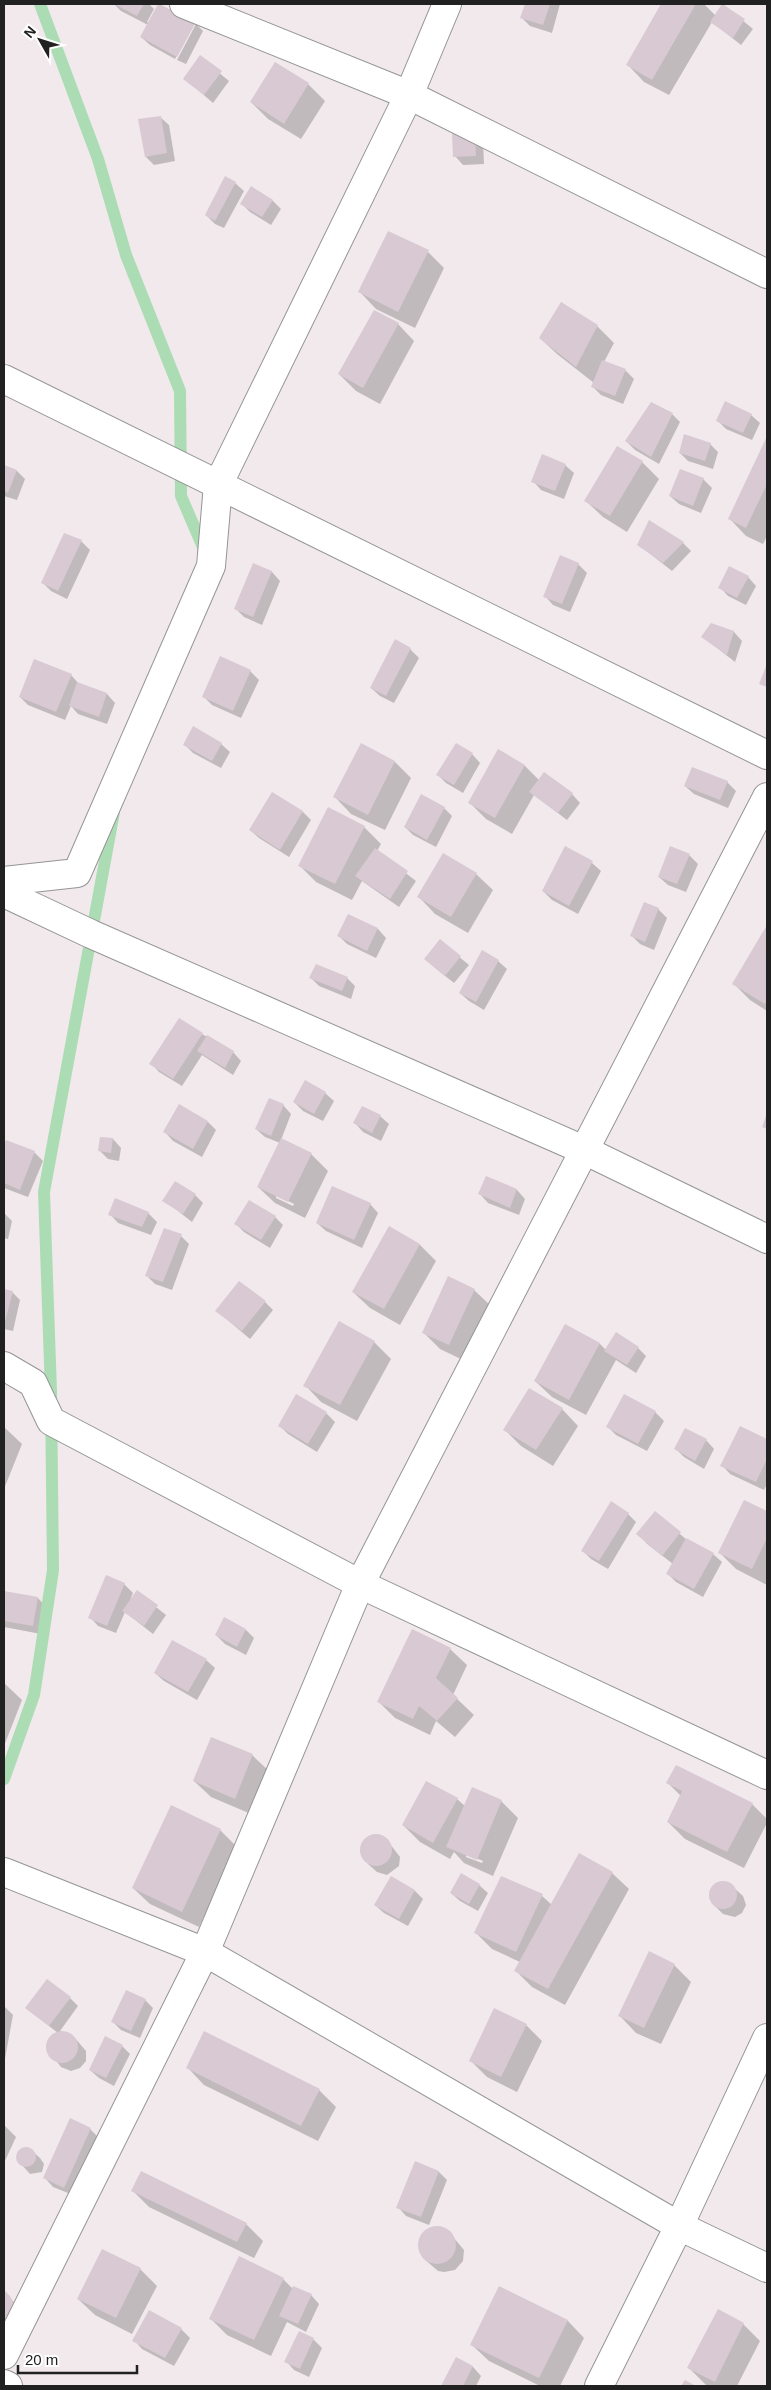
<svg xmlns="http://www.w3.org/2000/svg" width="771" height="2390" font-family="Arial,sans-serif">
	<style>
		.shadow { fill: #0003; fill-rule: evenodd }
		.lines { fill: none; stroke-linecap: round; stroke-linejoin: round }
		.stream { stroke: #acdcb4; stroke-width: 12 }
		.building { fill: #d8c9d2 }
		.street-casing { stroke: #959595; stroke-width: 30 }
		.street { stroke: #fff; stroke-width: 28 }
	</style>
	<rect width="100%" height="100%" fill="#f1e9ec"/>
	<g class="shadow">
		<polygon points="114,4 149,4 154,9 147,22 149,23 159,4 195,23 203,31 186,64 177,60 196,24 193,24 175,59 150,45 141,37 148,25 121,11"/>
		<polygon points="526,4 560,4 552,33 530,26 522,18"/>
		<polygon points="663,4 704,4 716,16 723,4 753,29 741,45 712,22 669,95 644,82 628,65"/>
		<polygon points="200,57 229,81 213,103 184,78"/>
		<polygon points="275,63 308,84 325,101 301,139 268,119 251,102"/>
		<polygon points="160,117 169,125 175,161 154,165 146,157"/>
		<polygon points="454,134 483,142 484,164 463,165 455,156"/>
		<polygon points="235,183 244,191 224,228 215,224 206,215"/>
		<polygon points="252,188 273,201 281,209 271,225 250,212 241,203"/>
		<polygon points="428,252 444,268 415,328 376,309 360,292"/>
		<polygon points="561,303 597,326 614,343 604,362 626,371 634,379 623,404 601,395 593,387 594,383 557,354 540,338"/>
		<polygon points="398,324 414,341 380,404 356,391 339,374"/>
		<polygon points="672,414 680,422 659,464 635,450 626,441"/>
		<polygon points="751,415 760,423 752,440 726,429 718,421"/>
		<polygon points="767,439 767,536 763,544 746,536 730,519"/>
		<polygon points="710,444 718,452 713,469 688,461 680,453"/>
		<polygon points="642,462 659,479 627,532 603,517 586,501"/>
		<polygon points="565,465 574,473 564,499 541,490 533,481"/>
		<polygon points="4,466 17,471 25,479 17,500 4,496"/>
		<polygon points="703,479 712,488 701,513 679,504 670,496"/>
		<polygon points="81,541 90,550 67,599 51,591 43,583"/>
		<polygon points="683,543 691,551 672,571 639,545"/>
		<polygon points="578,564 587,573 570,612 553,605 545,596"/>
		<polygon points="254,565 272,572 280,581 262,625 244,617 236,609"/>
		<polygon points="748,577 756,586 746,605 728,596 720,587"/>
		<polygon points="712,625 734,632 742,641 735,662 703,637"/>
		<polygon points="410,649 419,658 394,703 380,696 371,688"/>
		<polygon points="250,671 259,680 241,718 212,705 203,696"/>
		<polygon points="71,675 80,685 107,694 115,703 107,724 78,714 71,706 65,720 28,705 20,697"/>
		<polygon points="221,744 230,752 221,768 193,753 185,745"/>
		<polygon points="499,751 525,766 539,780 572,794 580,803 567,820 534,795 512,834 486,819 469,802"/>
		<polygon points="472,754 480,763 463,793 446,783 438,775"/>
		<polygon points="395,762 411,778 385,830 351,814 335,797"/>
		<polygon points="727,782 736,791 728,808 694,794 685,786"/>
		<polygon points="273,793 303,812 311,820 289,857 259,838 250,830"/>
		<polygon points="444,808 452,816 436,847 413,835 405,827"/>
		<polygon points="364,827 381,844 377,851 416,881 399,907 362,881 352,900 316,882 300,866"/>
		<polygon points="566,848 592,863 601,871 578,914 552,900 543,891"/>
		<polygon points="689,855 698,864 686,892 668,885 659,877"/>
		<polygon points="476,874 493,890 468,933 435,914 419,897"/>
		<polygon points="658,909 667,918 654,950 640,944 631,935"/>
		<polygon points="349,916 378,929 386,938 376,958 347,944 339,936"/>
		<polygon points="767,928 767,1011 750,1000 734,984"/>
		<polygon points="440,941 469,965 454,983 434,967"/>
		<polygon points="498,961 507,969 484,1010 469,1001 460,993"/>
		<polygon points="311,978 347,978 355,986 351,999 319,986"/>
		<polygon points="202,1034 233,1052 241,1061 233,1075 202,1055 182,1086 159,1072 151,1063"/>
		<polygon points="325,1093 334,1101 323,1121 303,1111 294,1102"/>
		<path d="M 283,1105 L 291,1114 L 281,1140 L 311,1154 L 328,1171 L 305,1218 L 275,1203 L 258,1187 L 280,1143 L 265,1137 L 256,1129 ZM 276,1195 L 294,1204 L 293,1206 L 276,1198 Z"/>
		<polygon points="380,1116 389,1124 381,1141 363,1132 355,1123"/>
		<polygon points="208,1122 216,1130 202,1157 173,1141 165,1132"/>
		<polygon points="101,1138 113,1139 121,1148 119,1161 108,1159 100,1151"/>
		<polygon points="7,1141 35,1153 43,1161 28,1197 4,1188 4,1148"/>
		<polygon points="486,1177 517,1190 525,1199 519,1215 488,1203 480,1194"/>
		<polygon points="195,1195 203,1203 192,1222 164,1200"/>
		<polygon points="370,1204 378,1213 362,1248 326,1231 317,1223"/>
		<polygon points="4,1213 12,1221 8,1239 4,1238"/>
		<polygon points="148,1213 157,1222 151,1235 118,1223 110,1214"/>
		<polygon points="275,1217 283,1225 270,1248 244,1232 236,1224"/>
		<polygon points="389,1228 420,1245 436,1261 400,1325 370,1308 353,1292"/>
		<polygon points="181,1236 189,1244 172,1290 155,1284 147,1276"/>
		<polygon points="4,1290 12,1292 20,1300 13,1331 4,1329"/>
		<polygon points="474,1290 491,1306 465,1361 440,1349 423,1332"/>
		<polygon points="265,1302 273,1310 250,1339 217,1311"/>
		<polygon points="565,1325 600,1344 606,1350 638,1348 646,1356 636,1373 616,1360 586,1415 552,1397 535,1381"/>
		<polygon points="374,1342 391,1359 357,1421 321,1402 305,1385"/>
		<polygon points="296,1396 326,1413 335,1422 317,1452 288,1434 280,1426"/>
		<polygon points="624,1396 655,1412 664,1421 647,1451 616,1435 608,1427"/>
		<polygon points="562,1409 578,1426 553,1466 521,1446 505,1430"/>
		<polygon points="4,1427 22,1444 4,1489"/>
		<polygon points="740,1427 767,1441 767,1484 764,1490 730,1474 722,1465"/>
		<polygon points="706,1440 714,1449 704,1469 684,1457 676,1449"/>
		<polygon points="745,1501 767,1513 767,1585 736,1569 720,1553"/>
		<polygon points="655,1513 687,1540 713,1554 722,1562 703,1597 676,1582 668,1574 673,1564 646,1543"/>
		<polygon points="628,1514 636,1522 608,1569 591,1559 583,1551"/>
		<polygon points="124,1584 133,1593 130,1600 137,1592 166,1615 153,1634 125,1612 116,1633 98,1626 90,1617"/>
		<polygon points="4,1592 38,1598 46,1607 41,1634 4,1627"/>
		<polygon points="246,1630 254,1638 246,1655 225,1644 216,1635"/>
		<polygon points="450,1649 467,1665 453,1695 474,1715 455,1737 436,1721 430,1735 395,1718 379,1702"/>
		<polygon points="206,1660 215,1668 197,1700 164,1681 155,1673"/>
		<polygon points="4,1683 22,1700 4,1746"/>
		<polygon points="252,1755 269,1771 251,1814 211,1797 194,1781"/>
		<polygon points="668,1783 752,1804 767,1819 767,1823 744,1868 685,1839 668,1822 681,1796"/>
		<path d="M 457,1799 L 465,1806 L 501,1801 L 518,1818 L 493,1876 L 464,1863 L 454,1852 L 450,1859 L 420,1842 L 403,1825 ZM 466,1854 L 483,1861 L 482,1863 L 466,1857 Z"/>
		<polygon points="220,1830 237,1847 199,1927 150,1904 133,1888"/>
		<polygon points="378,1835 387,1840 400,1857 399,1866 387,1875 377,1872 368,1864 361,1851 364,1841"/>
		<polygon points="612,1873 629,1889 565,2005 532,1987 516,1971 520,1962 492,1949 476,1933 542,1896 552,1905"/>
		<polygon points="391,1877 415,1891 423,1899 408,1926 384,1913 375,1905"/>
		<polygon points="722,1883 734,1888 743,1896 746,1905 742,1913 735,1917 723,1914 714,1905 711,1894 715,1886"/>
		<polygon points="479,1885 488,1893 478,1911 460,1901 451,1893"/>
		<polygon points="674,1965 691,1982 661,2044 636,2033 620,2016"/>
		<polygon points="70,1998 78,2006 60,2031 74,2037 86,2051 86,2061 80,2068 71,2071 61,2067 47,2049 52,2035 58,2033 26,2008"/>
		<polygon points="145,2000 153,2008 140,2038 121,2030 113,2022"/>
		<polygon points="4,2006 13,2015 4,2064"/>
		<polygon points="526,2025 542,2041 517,2092 487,2077 470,2060"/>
		<polygon points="122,2046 130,2054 114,2086 99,2078 90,2070"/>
		<polygon points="188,2068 319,2090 336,2107 318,2141 204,2085"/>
		<polygon points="4,2125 16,2137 4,2163"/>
		<polygon points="90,2129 98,2137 73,2195 53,2187 45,2178"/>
		<polygon points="23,2148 31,2150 40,2158 44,2164 42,2172 30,2174 22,2165 17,2157 19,2151"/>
		<polygon points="416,2163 439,2172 447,2180 429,2225 406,2216 398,2207"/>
		<polygon points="133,2191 246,2224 263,2241 254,2258 149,2207"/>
		<polygon points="432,2227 448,2231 464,2250 463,2261 455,2270 444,2272 438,2271 423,2258 419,2247 422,2234"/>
		<polygon points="140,2269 157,2286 132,2334 95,2315 78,2299"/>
		<polygon points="283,2279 293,2289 311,2295 319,2304 306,2332 287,2322 271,2356 227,2335 210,2318"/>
		<polygon points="500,2288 568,2321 584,2338 560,2386 540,2386 489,2361 472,2345"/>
		<polygon points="4,2293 18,2306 4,2334"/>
		<polygon points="150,2312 181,2329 190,2338 174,2366 142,2349 134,2340"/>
		<polygon points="743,2324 760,2341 737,2386 706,2385 689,2368"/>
		<polygon points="299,2333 313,2339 322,2348 309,2377 294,2370 286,2361"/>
		<polygon points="457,2359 473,2367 481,2376 476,2386 442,2386"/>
	</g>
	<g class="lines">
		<g class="stream">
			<polyline points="40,4 98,159 126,255 180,391 181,496 206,554"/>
			<polyline points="4,1779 34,1695 53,1570 51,1392 44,1192 114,812"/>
		</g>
	</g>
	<g class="building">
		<polygon points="114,4 144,4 137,16"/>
		<polygon points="158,4 196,22 177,57 140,37"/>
		<polygon points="525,4 550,4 543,25 520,18"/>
		<polygon points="661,4 696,4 652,80 626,65"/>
		<polygon points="722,4 745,19 733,38 710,22"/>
		<polygon points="200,55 222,71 204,95 183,79"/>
		<polygon points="275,62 309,83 284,124 250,102"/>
		<polygon points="161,116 167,153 145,157 138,119"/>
		<polygon points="475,132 476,156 453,157 452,133"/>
		<polygon points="225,176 236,182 215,221 205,215"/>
		<polygon points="251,186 273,200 262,217 240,204"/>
		<polygon points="388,231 429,250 398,312 358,292"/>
		<polygon points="561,302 598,325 576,367 539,338"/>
		<polygon points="374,310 399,323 363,388 338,374"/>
		<polygon points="602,360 626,369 615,396 591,387"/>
		<polygon points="725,401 752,414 743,433 716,421"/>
		<polygon points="651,402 673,413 651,457 625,441"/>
		<polygon points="684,434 711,443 705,461 679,453"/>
		<polygon points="767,436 767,484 746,528 728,519"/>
		<polygon points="617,446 643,461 610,516 584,501"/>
		<polygon points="542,454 566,464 555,491 531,482"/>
		<polygon points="4,465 17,470 8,493 4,491"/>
		<polygon points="680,469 704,478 693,506 669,496"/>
		<polygon points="649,520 684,542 663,563 637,545"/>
		<polygon points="64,533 82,540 58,591 41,583"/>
		<polygon points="560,555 579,563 562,604 543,597"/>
		<polygon points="253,563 272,571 253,617 234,609"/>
		<polygon points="729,566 749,576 737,598 718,588"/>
		<polygon points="711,623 734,631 727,655 701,637"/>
		<polygon points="395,639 411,648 386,696 370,688"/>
		<polygon points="220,656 251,670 233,711 202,697"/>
		<polygon points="34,659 72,674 56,712 19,697"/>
		<polygon points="767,664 767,687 759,684"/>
		<polygon points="77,682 107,693 99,717 69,706"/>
		<polygon points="193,726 222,743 212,761 183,745"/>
		<polygon points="361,743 395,761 368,815 333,797"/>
		<polygon points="456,743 473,753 454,785 436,775"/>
		<polygon points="498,749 525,765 495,818 468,803"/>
		<polygon points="692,767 728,781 720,800 684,786"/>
		<polygon points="544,772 573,793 558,813 529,792"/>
		<polygon points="272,792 303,811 280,850 249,830"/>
		<polygon points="421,794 445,807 427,840 404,827"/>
		<polygon points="328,807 365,826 335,884 298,866"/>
		<polygon points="565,846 593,861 569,906 542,891"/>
		<polygon points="670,846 690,854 677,884 658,877"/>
		<polygon points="375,848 408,871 390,899 355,876"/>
		<polygon points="443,853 477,873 451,917 417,897"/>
		<polygon points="644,902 659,908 645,942 630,936"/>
		<polygon points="348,914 378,928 367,951 337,936"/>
		<polygon points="767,925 767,999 765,1004 732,984"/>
		<polygon points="440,939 461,956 445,976 424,959"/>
		<polygon points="482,950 499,960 476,1002 459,993"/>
		<polygon points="316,964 348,977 342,991 309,978"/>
		<polygon points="179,1018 203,1033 173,1079 149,1064"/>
		<polygon points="207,1035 234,1051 225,1068 197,1051"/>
		<polygon points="305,1080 326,1092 314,1114 293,1102"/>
		<polygon points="269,1098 284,1104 271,1136 255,1129"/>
		<polygon points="179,1104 208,1121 193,1149 163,1132"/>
		<polygon points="362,1106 381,1115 372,1133 353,1123"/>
		<polygon points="767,1113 767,1129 762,1127"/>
		<polygon points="100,1137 113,1138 111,1153 98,1151"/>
		<polygon points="281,1138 312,1153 288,1202 257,1187"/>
		<polygon points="6,1140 35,1151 20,1190 4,1183 4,1145"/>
		<polygon points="486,1176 517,1189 510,1208 478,1194"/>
		<polygon points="175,1181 196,1194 183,1214 162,1201"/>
		<polygon points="332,1186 371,1203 354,1240 316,1223"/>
		<polygon points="115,1198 149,1212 142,1227 108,1215"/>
		<polygon points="249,1200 276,1216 261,1240 234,1224"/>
		<polygon points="389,1226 420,1244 384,1309 352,1292"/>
		<polygon points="164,1228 182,1234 163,1282 145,1276"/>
		<polygon points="448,1276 475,1289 449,1345 422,1333"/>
		<polygon points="239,1281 266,1301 242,1331 215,1311"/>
		<polygon points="4,1289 13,1291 4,1326"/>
		<polygon points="339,1321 375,1341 340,1405 303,1386"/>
		<polygon points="565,1324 600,1343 569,1400 534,1381"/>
		<polygon points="616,1332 639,1347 627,1365 604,1351"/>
		<polygon points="529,1388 563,1408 536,1450 503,1430"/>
		<polygon points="296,1394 327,1412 308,1444 278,1426"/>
		<polygon points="624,1394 656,1411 638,1444 606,1427"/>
		<polygon points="740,1426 767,1439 767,1459 756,1482 720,1466"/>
		<polygon points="685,1428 707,1439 695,1461 674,1449"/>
		<polygon points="744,1500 767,1511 767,1538 752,1569 718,1553"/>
		<polygon points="611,1501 629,1513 599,1561 581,1551"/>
		<polygon points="655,1511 681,1532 662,1556 636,1534"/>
		<polygon points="686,1538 714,1553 694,1589 666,1574"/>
		<polygon points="106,1575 125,1583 107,1626 88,1618"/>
		<polygon points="137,1590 158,1605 144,1626 122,1611"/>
		<polygon points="4,1591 38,1597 33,1626 4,1621"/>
		<polygon points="224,1617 246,1629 237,1647 215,1635"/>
		<polygon points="412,1629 451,1648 436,1678 458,1698 437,1721 419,1706 413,1719 377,1702"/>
		<polygon points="172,1640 207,1659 188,1692 154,1673"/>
		<polygon points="211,1737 253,1754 235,1799 193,1781"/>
		<polygon points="676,1765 753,1803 727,1852 667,1822 682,1791 666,1783"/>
		<polygon points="426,1781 458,1798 433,1843 402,1825"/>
		<polygon points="472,1787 502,1800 477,1860 446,1847"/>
		<polygon points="171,1805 221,1829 182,1912 132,1888"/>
		<circle cx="376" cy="1850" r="16"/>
		<polygon points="579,1853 613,1872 548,1989 514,1971"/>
		<polygon points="461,1873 480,1884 469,1904 450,1893"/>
		<polygon points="391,1876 415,1890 399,1919 374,1905"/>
		<polygon points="501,1876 543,1894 516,1952 474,1933"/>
		<circle cx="723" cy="1895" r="14"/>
		<polygon points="649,1951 675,1964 644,2028 618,2016"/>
		<polygon points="47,1979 71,1997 49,2026 25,2008"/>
		<polygon points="126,1990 146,1999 131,2031 111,2022"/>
		<polygon points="494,2008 527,2024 501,2077 469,2061"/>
		<circle cx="62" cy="2047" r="16"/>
		<polygon points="204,2031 320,2089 301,2126 186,2068"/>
		<polygon points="105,2036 123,2045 106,2078 89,2070"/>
		<polygon points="70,2118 91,2128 64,2188 43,2178"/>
		<circle cx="26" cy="2157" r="10"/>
		<polygon points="415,2161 439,2171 421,2217 396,2208"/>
		<polygon points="141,2171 247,2223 237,2242 131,2191"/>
		<circle cx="437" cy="2245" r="19"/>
		<polygon points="102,2249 141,2268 116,2318 77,2299"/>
		<polygon points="239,2256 284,2278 254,2340 209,2319"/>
		<polygon points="293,2286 312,2294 298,2324 279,2316"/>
		<polygon points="499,2286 568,2320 539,2378 470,2345"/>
		<polygon points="4,2290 10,2296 13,2302 13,2309 4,2323"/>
		<polygon points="718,2309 744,2323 715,2382 687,2368"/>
		<polygon points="149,2310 182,2328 165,2358 132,2341"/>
		<polygon points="299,2331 314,2338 300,2369 284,2362"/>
		<polygon points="456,2357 473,2366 463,2386 441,2386"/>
		<polygon points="685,2380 696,2386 681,2386"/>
	</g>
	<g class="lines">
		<g class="street-casing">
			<g id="street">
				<polyline points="184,4 409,95 767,274"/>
				<polyline points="4,379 767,755"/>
				<polyline points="4,881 77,873 211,566 218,485 409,95 447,4"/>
				<polyline points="4,893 91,934 586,1151 767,1239"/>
				<polyline points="4,1366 33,1383 51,1421 360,1584 767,1775"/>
				<polyline points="4,1872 205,1952 679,2226 767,2268"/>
				<polyline points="4,2355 205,1952 360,1584 767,797"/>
				<polyline points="4,2384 8,2386"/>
				<polyline points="599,2386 679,2226 767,2038"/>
			</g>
		</g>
		<use href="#street" class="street"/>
	</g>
	<rect width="771" height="2390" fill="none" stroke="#212121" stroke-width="10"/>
	<g transform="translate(40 40) rotate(309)" stroke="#ffffff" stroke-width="4" paint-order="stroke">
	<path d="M0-4L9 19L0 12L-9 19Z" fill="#212121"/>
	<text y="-8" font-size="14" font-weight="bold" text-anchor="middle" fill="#212121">N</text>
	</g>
	<path d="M18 2365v8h119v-8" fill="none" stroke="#212121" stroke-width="2.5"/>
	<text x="25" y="2365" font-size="15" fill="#212121" stroke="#ffffff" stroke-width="4" paint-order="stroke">20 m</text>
</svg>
